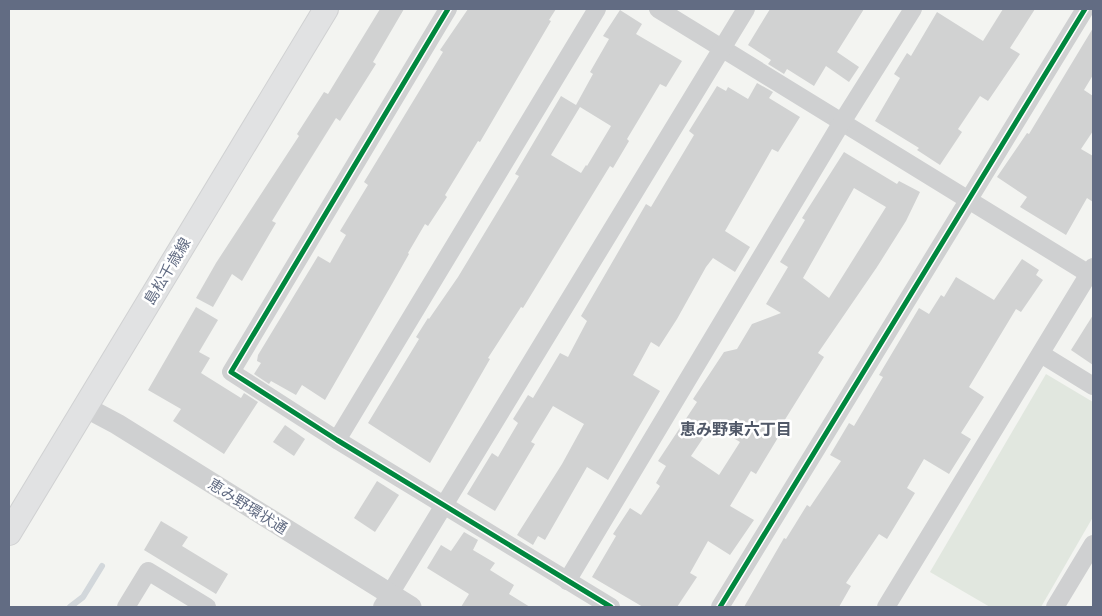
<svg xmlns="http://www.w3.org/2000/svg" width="1102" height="616" font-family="'Space Grotesk','Noto Sans JP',sans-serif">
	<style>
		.green { fill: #e1e7df }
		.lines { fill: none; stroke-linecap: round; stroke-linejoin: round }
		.stream { stroke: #d2d7db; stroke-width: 6 }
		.building { fill: #d1d2d2; fill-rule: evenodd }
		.secondary-casing { stroke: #d0d1d2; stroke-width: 26 }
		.minor { stroke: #cfd0d1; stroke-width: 18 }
		.tertiary { stroke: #cfd0d1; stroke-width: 21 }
		.secondary { stroke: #e1e2e3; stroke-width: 24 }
		.cycleway-casing { stroke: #fff; stroke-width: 8 }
		.cycleway { stroke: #00873e; stroke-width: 5 }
		.labels { text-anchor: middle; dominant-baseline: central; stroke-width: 5; stroke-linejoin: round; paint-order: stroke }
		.street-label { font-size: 15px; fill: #626c83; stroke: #fff }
		.neighbourhood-label { font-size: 16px; font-weight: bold; fill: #505868; stroke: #fff }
	</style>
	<rect width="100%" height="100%" fill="#f3f4f1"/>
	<polygon class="green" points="1046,374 1093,402 1093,517 1041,607 990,607 930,572"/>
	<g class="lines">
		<polyline class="stream" points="70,607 83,597 102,566"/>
	</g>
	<g class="building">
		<polygon points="380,9 404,9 373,62 376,64 340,121 336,118 296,182 272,221 276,223 242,281 232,274 213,307 196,298 216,263 299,136 297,134 324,92 328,94"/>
		<polygon points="468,9 556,9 549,20 551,21 480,142 478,141 445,195 447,197 428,226 425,224 408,253 409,254 392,284 325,400 302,385 296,395 271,381 269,384 254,374 261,363 257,361 258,355 318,256 330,263 346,235 340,231 368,185 364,182 443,52 440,50"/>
		<polygon points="770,9 864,9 837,52 859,67 849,82 826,66 814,86 787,69 784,74 768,64 771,60 748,45"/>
		<polygon points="1003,9 1035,9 1010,48 1020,54 988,101 980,96 958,129 962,132 940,165 917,150 919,148 875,121 900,78 894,74 907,53 911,56 937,12 983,41"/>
		<path d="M 620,10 L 642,24 L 636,34 L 682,61 L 666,87 L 660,84 L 627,139 L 629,141 L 613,168 L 610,166 L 523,308 L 521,307 L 488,358 L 490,359 L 430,463 L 368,423 L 419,339 L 416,337 L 428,318 L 429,319 L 458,277 L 519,176 L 515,174 L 561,96 L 576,105 L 593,74 L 590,72 L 609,39 L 603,36 ZM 580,107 L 611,126 L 587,166 L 586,165 L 581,173 L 551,155 Z"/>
		<polygon points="1093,28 1093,75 1084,90 1093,96 1093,131 1081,149 1093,156 1093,202 1087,198 1066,235 1020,207 1027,197 997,177 1027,133 1029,134"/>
		<polygon points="757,83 773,92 769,98 800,117 778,152 772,149 725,231 750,247 735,272 713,258 706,267 677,319 659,347 651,342 633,375 660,391 608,480 587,467 545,540 538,536 533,545 517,535 562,464 584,424 553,406 531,442 535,444 495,511 467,494 492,453 498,457 518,423 513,419 528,395 533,398 560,353 568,357 587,321 581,316 646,204 651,207 694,135 689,131 717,86 726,91 728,87 748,99"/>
		<path d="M 844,152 L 897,184 L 899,181 L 920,192 L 906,221 L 877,267 L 818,353 L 824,357 L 776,434 L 779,436 L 756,474 L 751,471 L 730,506 L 754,520 L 730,555 L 708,541 L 690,573 L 697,577 L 677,607 L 643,607 L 592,577 L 616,536 L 613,534 L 630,508 L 641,515 L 660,486 L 656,483 L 666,466 L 658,461 L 697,402 L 693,399 L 724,352 L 737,349 L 752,324 L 781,313 L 766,304 L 788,267 L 780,262 L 805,220 L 802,218 ZM 854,188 L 886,207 L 829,298 L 803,278 ZM 712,425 L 740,442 L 719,475 L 691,456 Z"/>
		<polygon points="1022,259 1039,270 1036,275 1043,280 1021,312 1016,309 969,387 984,397 961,433 971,439 949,474 924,459 907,488 915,493 887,539 879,534 846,583 851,586 839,607 744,607 784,538 786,539 807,505 810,507 841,461 830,455 849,423 854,426 883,377 879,375 919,308 929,314 941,295 944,297 956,277 994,300"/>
		<polygon points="196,307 218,320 199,352 210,358 201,373 241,398 244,393 258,402 224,454 173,421 181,409 148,390"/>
		<polygon points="1093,315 1093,365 1071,350"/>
		<polygon points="285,425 305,439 294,456 273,442"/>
		<polygon points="377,481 399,495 375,532 354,518"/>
		<polygon points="161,521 188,537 182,546 228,574 216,594 144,550"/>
		<polygon points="464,532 478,540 473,550 495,563 490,570 514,585 509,594 530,607 461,607 469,594 427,568 441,545 451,551"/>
	</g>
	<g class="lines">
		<g class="secondary-casing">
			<polyline id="secondary" points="9,533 326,9"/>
		</g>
		<g class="minor">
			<polyline points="448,9 231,372 337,440 611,607"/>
			<polyline points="658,9 1089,274"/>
			<polyline points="1041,354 1093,386"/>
			<polyline points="337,440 597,9"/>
			<polyline points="567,581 842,122 913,9"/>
			<polyline points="126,607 148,571 207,607"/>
			<polyline points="382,607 746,9"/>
			<polyline points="720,607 1085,9"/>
			<polyline points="886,607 1093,267"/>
			<polyline points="1055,607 1093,544"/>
		</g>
		<polyline class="tertiary" points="85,407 117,424 411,607"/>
		<use href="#secondary" class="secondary"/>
		<g class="cycleway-casing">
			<g id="cycleway">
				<polyline points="448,9 231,372 337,440 611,607"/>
				<polyline points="720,607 1085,9"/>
			</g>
		</g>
		<use href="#cycleway" class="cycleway"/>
	</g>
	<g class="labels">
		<g class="street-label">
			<text transform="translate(167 271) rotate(-59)">島松千歳線</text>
			<text transform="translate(248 506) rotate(32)">恵み野環状通</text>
		</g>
		<g class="neighbourhood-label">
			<text x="736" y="429">恵み野東六丁目</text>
		</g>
	</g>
	<rect width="1102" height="616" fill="none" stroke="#626c83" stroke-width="20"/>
</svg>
